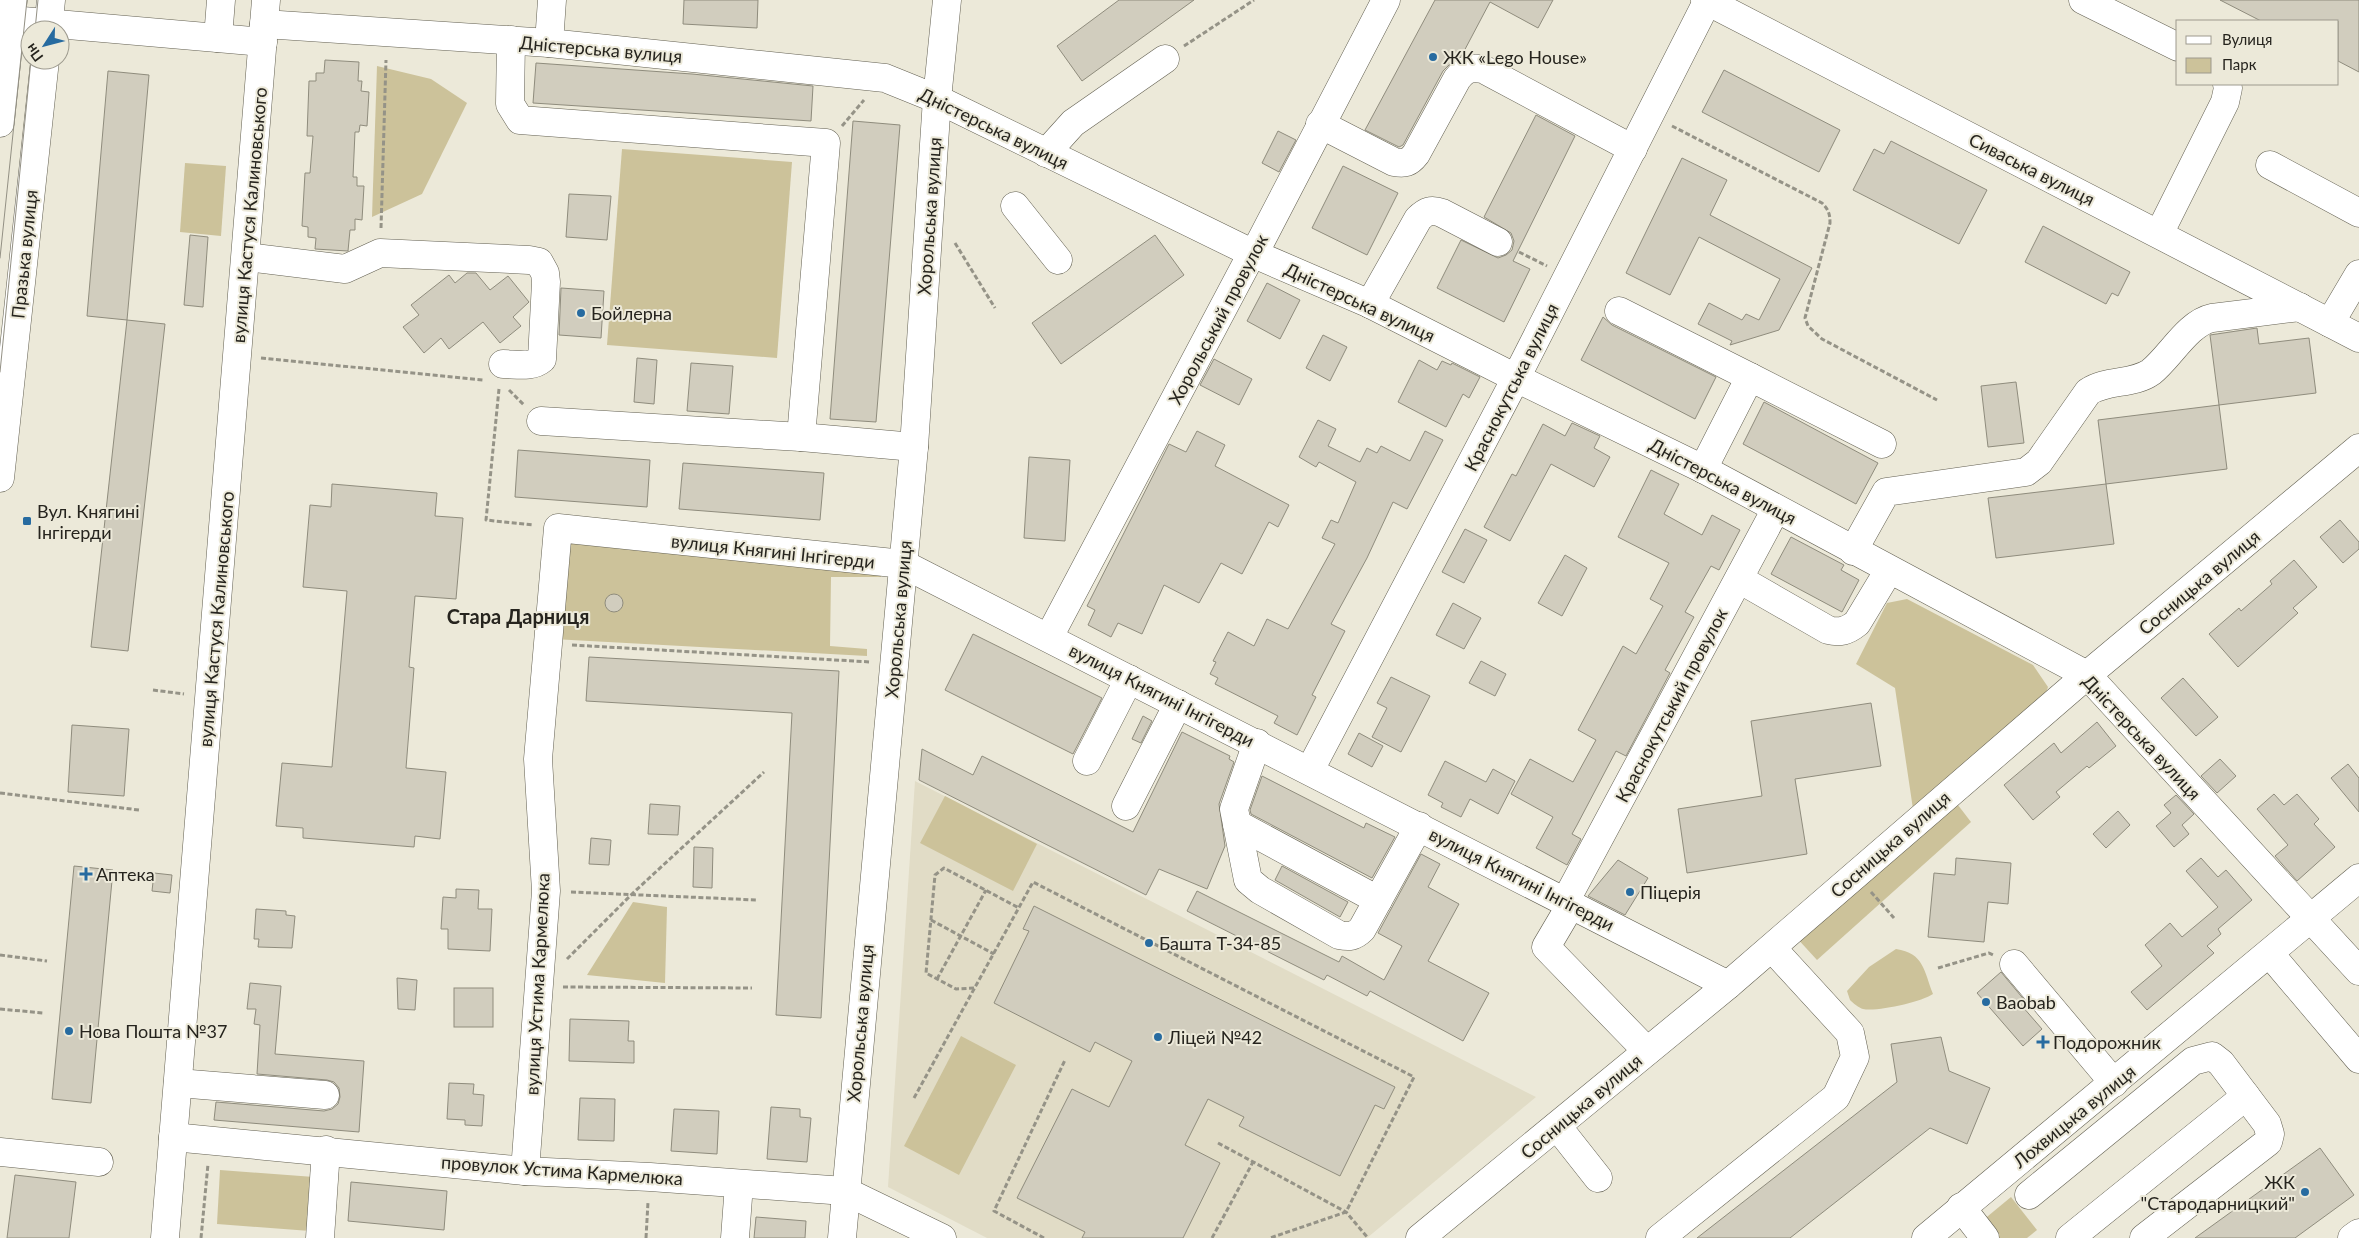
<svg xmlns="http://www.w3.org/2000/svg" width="2359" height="1238" font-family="Lato,sans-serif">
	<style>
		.built { fill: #e1dcc6 }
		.green { fill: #ccc29a }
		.building { fill: #d1cdbe; stroke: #8f8c7d }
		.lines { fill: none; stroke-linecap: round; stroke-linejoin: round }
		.minor-casing { stroke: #636052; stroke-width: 29 }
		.path { stroke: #959387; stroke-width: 3; stroke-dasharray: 5 2.5; stroke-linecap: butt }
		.minor { stroke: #fff; stroke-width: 28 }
		.tram { stroke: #939084; stroke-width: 1 }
		.poi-dot { fill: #276ba0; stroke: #ece9d9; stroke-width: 2 }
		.labels { text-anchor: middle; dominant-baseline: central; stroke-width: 4; stroke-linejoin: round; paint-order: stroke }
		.street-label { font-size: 18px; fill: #26241e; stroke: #ece9d9 }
		.poi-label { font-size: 18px; fill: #26241e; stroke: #ece9d9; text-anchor: start }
		.quarter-label { font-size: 20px; font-weight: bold; fill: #26241e; stroke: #ece9d9 }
	</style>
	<rect width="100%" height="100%" fill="#ece9d9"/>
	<polygon class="built" points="915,781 1536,1097 1367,1238 987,1238 888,1187"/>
	<g class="green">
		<polygon points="377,66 431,79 467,103 422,194 372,217"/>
		<polygon points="622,149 792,162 777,358 607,345"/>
		<polygon points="185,163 226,166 221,236 180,232"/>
		<polygon points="564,538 882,568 881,577 831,577 830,646 867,649 867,656 553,639"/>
		<polygon points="1907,599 2033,665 2048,687 2044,699 1913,809 1895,688 1856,664 1887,603"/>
		<polygon points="945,796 1037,844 1013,891 920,843"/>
		<polygon points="1951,796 1971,822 1817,960 1795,936"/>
		<polygon points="633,902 667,907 665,983 587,975"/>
		<path d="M 1896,949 C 1924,953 1924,971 1933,994 C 1921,1002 1877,1012 1863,1009 C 1859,1008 1853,1003 1850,1000 L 1847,991 L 1869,967 Z"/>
		<polygon points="961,1036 1016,1065 959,1175 904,1146"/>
		<polygon points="220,1170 314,1177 310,1231 217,1224"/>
		<polygon points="2011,1197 2037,1230 2027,1238 1996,1238 1982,1221"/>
	</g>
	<g class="building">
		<polygon points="684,0 758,0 757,28 683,24"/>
		<polygon points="1119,0 1194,0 1082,81 1057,46"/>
		<polygon points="1435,0 1553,0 1538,28 1490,2 1462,55 1452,62 1443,71 1403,145 1399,147 1365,130"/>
		<polygon points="2220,0 2359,0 2359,72 2338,61 2338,21 2261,21"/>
		<polygon points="325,60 359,62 358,81 362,81 361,91 369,92 367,126 360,125 359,132 355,132 353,177 357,177 357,186 364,186 362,220 355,219 355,230 350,230 348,251 315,249 316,238 308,237 308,227 302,226 305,173 310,173 313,136 307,136 309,81 316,81 316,73 324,73"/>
		<polygon points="536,63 692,74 813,86 811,121 533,103"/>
		<polygon points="1724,70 1840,130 1819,172 1702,112"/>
		<polygon points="108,71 149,75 127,320 87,316"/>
		<polygon points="1536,115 1575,136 1513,261 1530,269 1504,322 1437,288 1461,240 1498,258 1506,255 1512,250 1514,241 1511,233 1484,217"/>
		<polygon points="853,121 900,125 876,422 830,419"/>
		<polygon points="1278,131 1296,140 1279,172 1262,163"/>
		<polygon points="1891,141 1987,190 1959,244 1853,190 1874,149 1884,154"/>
		<polygon points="1682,158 1727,180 1710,215 1812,268 1779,330 1730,345 1732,341 1698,324 1709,303 1742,320 1746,314 1759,320 1780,279 1699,237 1670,295 1626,273"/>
		<polygon points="1343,166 1398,193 1367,255 1312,228"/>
		<polygon points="569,194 611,196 607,240 566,237"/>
		<polygon points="2043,226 2130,272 2118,296 2112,293 2106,304 2025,262"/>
		<polygon points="190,235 208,237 203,307 184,305"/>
		<polygon points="1155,235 1184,275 1061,364 1032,323"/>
		<polygon points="467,273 476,273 490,290 508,276 529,302 513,317 521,326 500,343 483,322 449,349 441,338 424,353 403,327 419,315 411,305 449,275 455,283"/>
		<polygon points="1267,283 1300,300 1280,339 1247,321"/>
		<polygon points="561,288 604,291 601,338 559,335"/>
		<polygon points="1603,317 1612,325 1716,377 1695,419 1581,360"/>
		<polygon points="127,320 165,324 128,651 91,647"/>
		<polygon points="2257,328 2259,344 2309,338 2316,393 2219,405 2210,335"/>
		<polygon points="1323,335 1347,347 1330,381 1306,368"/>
		<polygon points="637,358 657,360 654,404 634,402"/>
		<polygon points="1214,359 1252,379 1239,405 1200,385"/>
		<polygon points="1419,360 1437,370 1442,361 1451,365 1452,363 1480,377 1469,398 1463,394 1446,427 1398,402"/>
		<polygon points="691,363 733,366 729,414 687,411"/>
		<polygon points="2016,382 2024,443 1988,447 1981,386"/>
		<polygon points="1764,402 1878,463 1856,504 1743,444"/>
		<polygon points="2219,405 2227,469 2106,484 2098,420"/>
		<polygon points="1318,420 1336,429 1328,446 1360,462 1367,448 1377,453 1381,446 1410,461 1425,431 1443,440 1407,509 1393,502 1367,558 1331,624 1345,631 1312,695 1316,697 1297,735 1274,723 1278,716 1215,684 1218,678 1210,674 1216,662 1213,661 1228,632 1254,646 1267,619 1288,629 1335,544 1322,538 1331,520 1338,523 1356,482 1319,462 1316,467 1299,457"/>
		<polygon points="1572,423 1600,436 1594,448 1610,457 1594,487 1551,464 1510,541 1484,527 1512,474 1516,476 1543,424 1565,436"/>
		<polygon points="1197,431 1225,445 1215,466 1289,505 1278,527 1269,522 1242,574 1221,563 1199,603 1164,585 1142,634 1118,623 1111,637 1088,625 1095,610 1087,606 1169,444 1186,452"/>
		<polygon points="518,450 650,460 647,507 515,497"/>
		<polygon points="1029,457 1070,460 1065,541 1024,538"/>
		<polygon points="683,463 824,473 820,520 679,509"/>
		<polygon points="1651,470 1679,484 1664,514 1702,535 1712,515 1740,530 1719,570 1711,566 1685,612 1694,617 1665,670 1670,673 1626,756 1616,751 1577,825 1572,834 1581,839 1567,865 1536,848 1553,817 1511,794 1530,759 1573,782 1596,740 1578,730 1623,646 1636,654 1663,606 1650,599 1669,563 1618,537"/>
		<polygon points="332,484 437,493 435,516 463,518 456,599 415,596 409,667 414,668 406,768 446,772 440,839 415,836 414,847 303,838 303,828 276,826 282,763 332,767 347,591 303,587 310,505 331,507"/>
		<polygon points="2106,484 2114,544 1996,558 1988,498"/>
		<polygon points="2340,520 2359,542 2359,549 2343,563 2320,537"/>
		<polygon points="1465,529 1487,540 1464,583 1442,572"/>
		<polygon points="1791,537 1844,565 1841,570 1859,580 1842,612 1771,574"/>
		<polygon points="1565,555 1587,568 1562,616 1538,603"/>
		<polygon points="2294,560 2317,587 2293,608 2298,613 2238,667 2209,634 2239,608 2241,611 2272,584 2270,581"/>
		<circle cx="614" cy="603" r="9"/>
		<polygon points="1453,603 1481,618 1464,649 1436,635"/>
		<polygon points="973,634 1102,698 1073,754 945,690"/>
		<polygon points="589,657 839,671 821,1018 776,1015 792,713 586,701"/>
		<polygon points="1481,661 1506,674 1495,696 1469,683"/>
		<polygon points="1391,677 1430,696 1401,752 1372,737 1387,708 1377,703"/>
		<polygon points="2183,678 2218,717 2196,736 2161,698"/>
		<polygon points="1871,703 1881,766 1795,779 1807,854 1687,873 1678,809 1762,796 1751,721"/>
		<polygon points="1143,716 1152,721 1141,743 1132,739"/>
		<polygon points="2097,722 2116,746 2089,768 2087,766 2056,792 2060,797 2033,820 2004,785 2054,743 2061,753"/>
		<polygon points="72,725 129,729 124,796 68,792"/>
		<polygon points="1182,732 1230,756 1229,759 1234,762 1219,804 1225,846 1207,889 1159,869 1146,895 919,780 922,749 973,775 982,756 1133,832"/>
		<polygon points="1359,733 1383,746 1372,767 1348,754"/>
		<polygon points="2220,759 2236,776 2217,793 2201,776"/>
		<polygon points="1445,761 1486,782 1493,769 1515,781 1498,814 1470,799 1461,817 1441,807 1443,803 1428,795"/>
		<polygon points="2348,764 2359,778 2359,812 2331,778"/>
		<polygon points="1262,776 1364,828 1366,823 1395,837 1372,878 1251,814 1250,810"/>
		<polygon points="2274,794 2284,805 2297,794 2319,819 2314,824 2335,847 2297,881 2275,856 2288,845 2257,809"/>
		<polygon points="2176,795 2194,814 2182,825 2189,834 2174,847 2156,826 2171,813 2164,805"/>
		<polygon points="650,804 680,806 678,835 648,834"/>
		<polygon points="2118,811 2130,825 2106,848 2093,834"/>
		<polygon points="591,838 611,840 609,865 589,864"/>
		<polygon points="694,847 713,848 712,888 693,887"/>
		<polygon points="1421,854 1440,864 1428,887 1459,904 1428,961 1489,993 1463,1041 1370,991 1367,996 1327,975 1324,980 1187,911 1197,891 1339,962 1342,956 1384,980 1402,946 1378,933"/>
		<polygon points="1956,858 2011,863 2008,904 1988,902 1984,942 1928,937 1934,873 1955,875"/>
		<polygon points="2201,858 2218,877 2226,870 2252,900 2218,929 2221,934 2207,946 2214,953 2147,1010 2131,992 2162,966 2145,945 2170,923 2182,937 2218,907 2186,871"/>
		<polygon points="1618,860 1648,878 1625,915 1588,896"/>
		<polygon points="74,866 113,870 91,1103 52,1099"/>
		<polygon points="1282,866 1348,902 1340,917 1275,880"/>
		<polygon points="154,873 172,875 170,893 152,891"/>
		<polygon points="456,889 479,890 478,909 492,909 490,951 448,949 448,929 441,929 443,897 456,898"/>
		<polygon points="1034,906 1395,1087 1384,1109 1375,1105 1340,1176 1239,1126 1244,1117 1208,1099 1185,1145 1220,1163 1183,1238 1082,1238 1085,1232 1017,1198 1072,1089 1109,1107 1132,1061 1095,1042 1090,1052 994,1003 1029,931 1023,929"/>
		<polygon points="256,909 286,911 286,915 295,916 292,948 258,947 259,939 254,939"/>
		<polygon points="2001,972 2026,1002 2022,1006 2042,1029 2023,1046 1977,993"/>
		<polygon points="397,978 417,980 415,1010 398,1009"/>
		<polygon points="250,983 281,986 275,1054 364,1061 359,1132 214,1120 216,1102 324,1111 332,1109 338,1104 340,1097 339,1088 334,1082 327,1080 257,1074 260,1025 254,1024 256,1009 247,1009"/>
		<rect x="454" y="988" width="39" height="39"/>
		<polygon points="570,1019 629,1021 628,1041 634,1041 634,1063 569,1061"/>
		<polygon points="1941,1037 1949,1071 1990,1088 1967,1144 1930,1128 1790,1238 1697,1238 1897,1082 1891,1044"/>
		<polygon points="449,1083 474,1084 473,1094 484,1095 482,1126 465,1125 465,1120 447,1119"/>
		<polygon points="580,1098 615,1099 614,1141 578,1140"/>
		<polygon points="771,1107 800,1109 800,1117 811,1118 807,1162 767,1159"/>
		<polygon points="674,1109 719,1111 717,1154 671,1151"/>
		<polygon points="2320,1148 2354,1195 2295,1238 2195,1238"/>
		<polygon points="15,1175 76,1182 69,1238 7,1238"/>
		<polygon points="351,1182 447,1191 444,1230 348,1221"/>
		<polygon points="756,1217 806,1221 805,1238 754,1238"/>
	</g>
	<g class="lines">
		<g class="minor-casing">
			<g id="minor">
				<polyline points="1705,0 2359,338"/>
				<polyline points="2083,0 2178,47"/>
				<polyline points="11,20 263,42"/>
				<polyline points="264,24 549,43 885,78 937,99 1254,254 1370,304 1516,378 1703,469 2087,675 2359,971"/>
				<polyline points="48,30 51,0"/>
				<polyline points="218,38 221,0"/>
				<polyline points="511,40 510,104 520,120 826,143 801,437"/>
				<polyline points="549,43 552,0"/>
				<polyline points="0,123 13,0"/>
				<path d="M 1320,124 L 1394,162 C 1405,164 1409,163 1416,154 L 1457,79 C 1465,69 1470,67 1483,69 L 1633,149"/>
				<polyline points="1046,153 1073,123 1165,59"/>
				<polyline points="2270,165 2359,213"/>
				<polyline points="1015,206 1058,260"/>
				<polyline points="2159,234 2225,102 2228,88 2227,84"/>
				<path d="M 246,257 L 345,269 L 380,253 L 529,260 L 539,262 L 545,273 L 546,282 L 542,359 C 532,368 515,364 503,364"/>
				<path d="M 1370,304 L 1418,219 C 1426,211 1431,209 1442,213 L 1498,242"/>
				<polyline points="1619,311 1750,377"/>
				<polyline points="2330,323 2359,274"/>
				<polyline points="541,421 801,437 914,447"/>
				<polyline points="1703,469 1750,377 1882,444"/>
				<polyline points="0,478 45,60"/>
				<path d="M 1853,551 L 1886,492 L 2026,472 L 2039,462 L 2088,392 C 2107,379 2133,385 2151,372 C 2170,357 2188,323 2212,318 L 2300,307"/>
				<path d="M 1739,579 L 1828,630 C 1840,633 1847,631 1857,623 L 1889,570"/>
				<polyline points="1049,637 1249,259 1254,254 1386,0"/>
				<path d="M 1257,743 L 1234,809 L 1248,880 L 1260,890 L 1339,935 C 1349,937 1354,937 1362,929 L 1419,826"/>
				<polyline points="1087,761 1129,679"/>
				<polyline points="1310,770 1516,378 1708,0"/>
				<polyline points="1126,806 1178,704"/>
				<polyline points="1237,824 1378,900"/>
				<polyline points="1566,900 1776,509"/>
				<polyline points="1572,903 1546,947 1647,1051"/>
				<polyline points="2270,954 2359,1059"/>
				<polyline points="2014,964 2114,1083"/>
				<polyline points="178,1083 325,1095"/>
				<polyline points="1557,1126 1598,1178"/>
				<polyline points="173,1137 525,1171 650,1177 845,1191 942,1238"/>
				<polyline points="0,1152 99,1162"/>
				<polyline points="525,1171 546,891 538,759 558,528 903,564 1728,985"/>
				<polyline points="2029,1195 2193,1061 2212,1056 2221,1063 2267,1124 2270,1134 2268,1142 2144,1238"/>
				<polyline points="1961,1207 1985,1238"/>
				<polyline points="165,1238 266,0"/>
				<polyline points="320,1238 326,1150"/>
				<polyline points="735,1238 739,1184"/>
				<polyline points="842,1238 914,447 937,99 947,0"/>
				<polyline points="1420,1238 1728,985 2087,675 2359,448"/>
				<polyline points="1660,1238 1836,1097 1855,1057 1850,1033 1772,948"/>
				<polyline points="1926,1238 2359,878"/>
				<polyline points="2070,1238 2246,1096"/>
				<polyline points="2352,1238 2359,1233"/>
			</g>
		</g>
		<g class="path">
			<polyline points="1184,46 1254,0"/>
			<polyline points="842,126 864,100"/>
			<path d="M 1672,126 L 1822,203 C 1828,209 1830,213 1830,223 L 1805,318 L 1808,326 L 1822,339 L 1937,400"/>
			<polyline points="381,228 386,60"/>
			<polyline points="955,243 995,308"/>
			<polyline points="1519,252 1547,266"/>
			<polyline points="261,358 483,380"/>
			<polyline points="499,389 486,520 533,525"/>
			<polyline points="509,390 524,405"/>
			<polyline points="572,645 871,662"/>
			<polyline points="153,690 184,694"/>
			<polyline points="0,793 139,810"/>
			<polyline points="571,892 757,900"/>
			<polyline points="1871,892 1894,918"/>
			<polyline points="931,920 994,954"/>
			<polyline points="0,955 47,961"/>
			<polyline points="567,959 633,893 764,772"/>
			<polyline points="1938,968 1989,953 1993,955"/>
			<polyline points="937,979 986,890"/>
			<polyline points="563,987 752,988"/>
			<polyline points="974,988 956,989 926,973 935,875 944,868 1019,908"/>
			<polyline points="0,1009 43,1013"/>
			<polyline points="914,1098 1033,882 1414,1077 1346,1212 1270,1238"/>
			<polyline points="1218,1143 1346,1212 1368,1238"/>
			<polyline points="201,1238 208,1164"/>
			<polyline points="646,1238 648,1202"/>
			<polyline points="1044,1238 994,1211 1065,1060"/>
			<polyline points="1212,1238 1253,1162"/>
		</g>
		<use href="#minor" class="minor"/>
		<g class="tram">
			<polyline points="35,30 38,0"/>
			<polyline points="0,258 27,0"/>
			<polyline points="0,372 31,60"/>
		</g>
	</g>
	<g class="poi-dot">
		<circle cx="1433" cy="57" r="5"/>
		<circle cx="581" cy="313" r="5"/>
		<rect x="22" y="516" width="10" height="10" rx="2.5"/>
		<path d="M83.5 866.5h5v5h5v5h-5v5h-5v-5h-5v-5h5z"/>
		<circle cx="1630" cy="892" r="5"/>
		<circle cx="1149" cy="943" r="5"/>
		<circle cx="1986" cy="1002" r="5"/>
		<circle cx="69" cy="1031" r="5"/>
		<circle cx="1158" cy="1037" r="5"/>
		<path d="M2040.5 1034.5h5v5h5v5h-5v5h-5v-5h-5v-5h5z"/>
		<circle cx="2305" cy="1192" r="5"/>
	</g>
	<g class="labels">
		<g class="street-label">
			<text transform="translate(601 49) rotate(5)">Дністерська вулиця</text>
			<text transform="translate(994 128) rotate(26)">Дністерська вулиця</text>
			<text transform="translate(2032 169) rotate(27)">Сиваська вулиця</text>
			<text transform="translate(249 215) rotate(-85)">вулиця Кастуся Калиновського</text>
			<text transform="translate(929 216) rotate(-86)">Хорольська вулиця</text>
			<text transform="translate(24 254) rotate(-84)">Празька вулиця</text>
			<text transform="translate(1360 302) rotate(25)">Дністерська вулиця</text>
			<text transform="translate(1218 319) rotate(-62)">Хорольський провулок</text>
			<text transform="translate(1511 387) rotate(-63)">Краснокутська вулиця</text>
			<text transform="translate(1723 481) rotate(28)">Дністерська вулиця</text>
			<text transform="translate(773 551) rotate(6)">вулиця Княгині Інгігерди</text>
			<text transform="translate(2199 582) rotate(-40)">Сосницька вулиця</text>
			<text transform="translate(216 619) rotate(-85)">вулиця Кастуся Калиновського</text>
			<text transform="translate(898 619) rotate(-85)">Хорольська вулиця</text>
			<text transform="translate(1162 695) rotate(27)">вулиця Княгині Інгігерди</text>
			<text transform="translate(1671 705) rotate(-62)">Краснокутський провулок</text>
			<text transform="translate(2142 737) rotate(47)">Дністерська вулиця</text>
			<text transform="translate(1890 844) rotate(-41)">Сосницька вулиця</text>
			<text transform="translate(1522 879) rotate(27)">вулиця Княгині Інгігерди</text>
			<text transform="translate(537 984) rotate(-87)">вулиця Устима Кармелюка</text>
			<text transform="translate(860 1023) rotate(-85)">Хорольська вулиця</text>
			<text transform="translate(1581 1106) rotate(-40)">Сосницька вулиця</text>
			<text transform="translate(2074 1116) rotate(-39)">Лохвицька вулиця</text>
			<text transform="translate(562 1170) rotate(4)">провулок Устима Кармелюка</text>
		</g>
		<g class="poi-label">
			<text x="1443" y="57">ЖК «Lego House»</text>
			<text x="591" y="313">Бойлерна</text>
			<text x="37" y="511">Вул. Княгині<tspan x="37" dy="21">Інгігерди</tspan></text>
			<text x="96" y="874">Аптека</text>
			<text x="1640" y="892">Піцерія</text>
			<text x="1159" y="943">Башта Т-34-85</text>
			<text x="1996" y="1002">Baobab</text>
			<text x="79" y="1031">Нова Пошта №37</text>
			<text x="1168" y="1037">Ліцей №42</text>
			<text x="2053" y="1042">Подорожник</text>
			<text x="2295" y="1182" text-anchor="end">ЖК<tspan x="2295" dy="21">"Стародарницкий"</tspan></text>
		</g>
		<g class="quarter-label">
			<text x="518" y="616">Стара Дарниця</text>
		</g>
	</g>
	<rect x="2176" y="20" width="162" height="65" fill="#ece9d9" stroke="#9d9a8e"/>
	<rect x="2186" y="36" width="25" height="8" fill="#ffffff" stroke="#9d9a8e"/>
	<text x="2222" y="45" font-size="15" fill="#26241e">Вулиця</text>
	<rect x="2186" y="58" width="25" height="15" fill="#ccc29a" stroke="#9d9a8e"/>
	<text x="2222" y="70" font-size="15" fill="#26241e">Парк</text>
	<g transform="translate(45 45) rotate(234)"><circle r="24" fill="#ece9d9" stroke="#9d9a8e"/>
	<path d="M0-4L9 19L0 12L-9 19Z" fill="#276ba0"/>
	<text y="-8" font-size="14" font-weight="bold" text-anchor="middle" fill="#26241e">Пн</text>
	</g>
</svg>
